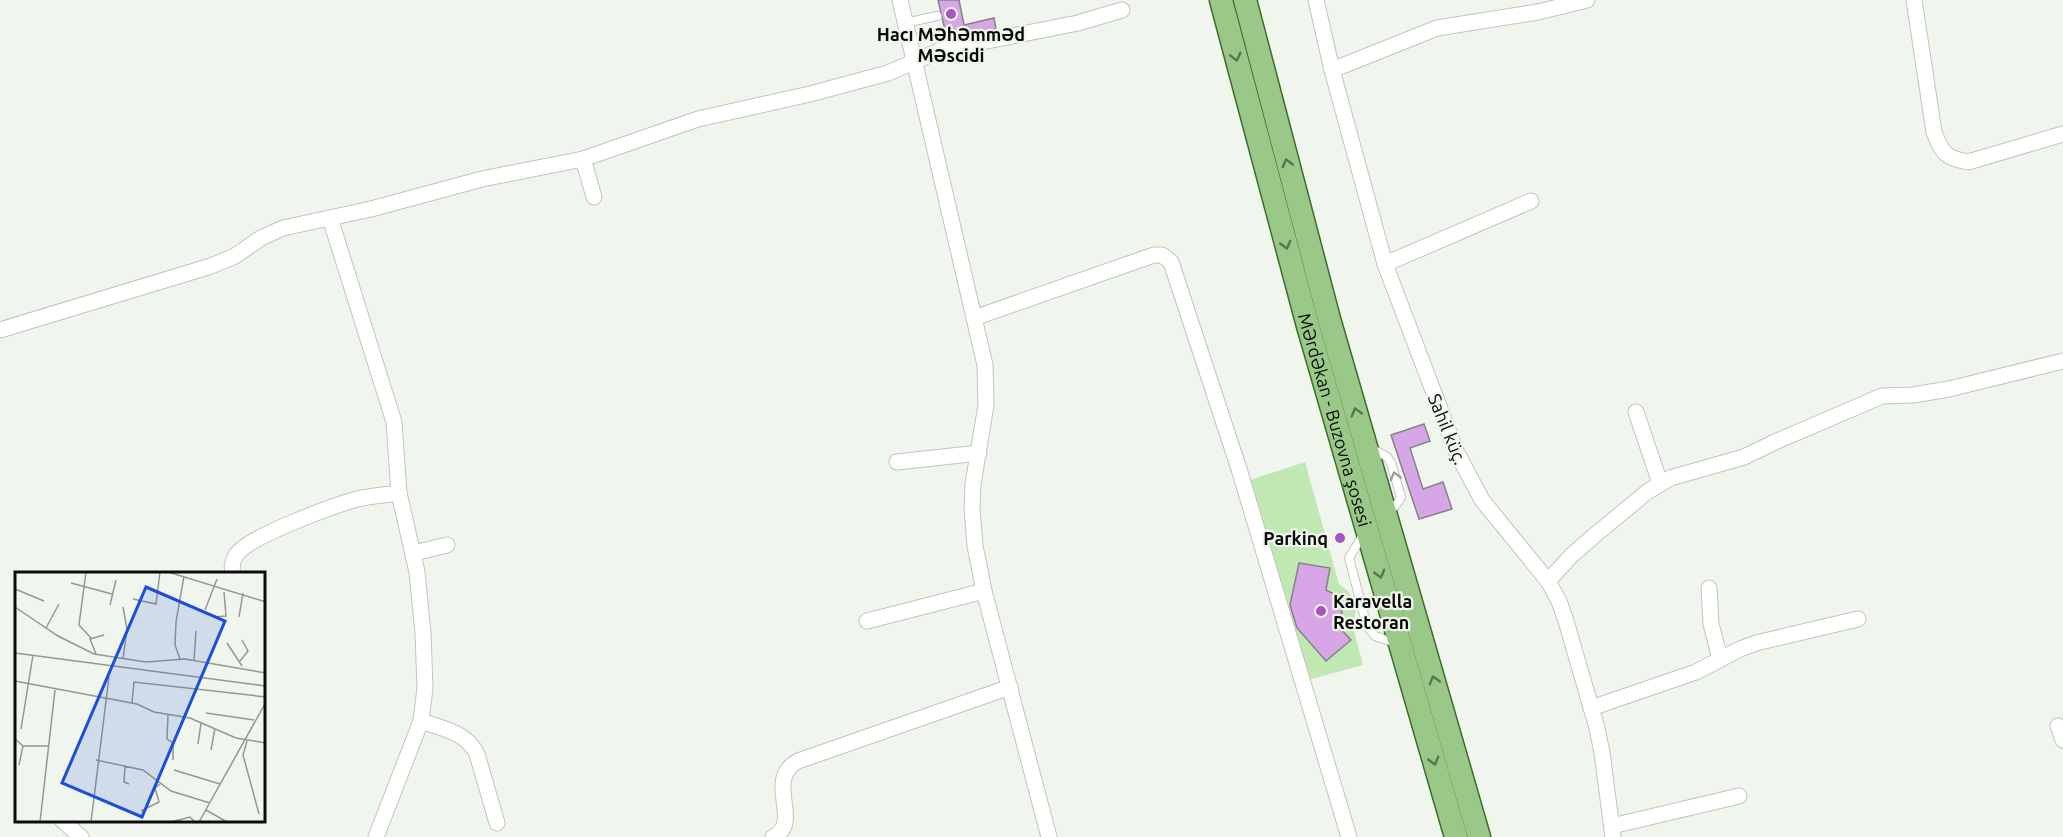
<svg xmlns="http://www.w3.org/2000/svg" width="2063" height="837" font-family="Ubuntu,sans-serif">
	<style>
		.green { fill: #c0e8b3 }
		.building { fill: #d7a6e7; stroke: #878288; stroke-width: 1.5 }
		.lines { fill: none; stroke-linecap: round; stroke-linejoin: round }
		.lane-casing { stroke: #c0c5be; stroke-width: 10 }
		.street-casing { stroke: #c0c5be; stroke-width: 17 }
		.primary-casing { stroke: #3b6e29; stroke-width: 25 }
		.lane { stroke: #fff; stroke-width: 8 }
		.street { stroke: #fff; stroke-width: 15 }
		.primary { stroke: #9ac889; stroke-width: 22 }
		.oneway { stroke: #59734f }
		.oneway2 { stroke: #9d9e9d }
		.poi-dot { fill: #a954c2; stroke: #f0f5ee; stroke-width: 2 }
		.labels { text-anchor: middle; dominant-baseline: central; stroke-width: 4.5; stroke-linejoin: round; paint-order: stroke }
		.poi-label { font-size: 18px; font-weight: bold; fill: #0a0c09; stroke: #f0f5ee }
		.street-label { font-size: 18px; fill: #0a0c09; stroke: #f0f5ee }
		.inset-road { fill: none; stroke: #949892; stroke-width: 1.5 }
		.view { fill: #1d4ed8; fill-opacity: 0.15; stroke: #1d4ed8; stroke-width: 3 }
		.inset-edge { fill: none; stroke: #0a0c09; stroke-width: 3 }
	</style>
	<rect width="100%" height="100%" fill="#f0f5ee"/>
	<polygon class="green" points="1305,462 1339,584 1349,592 1356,610 1353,627 1363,665 1308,680 1250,480"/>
	<g class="building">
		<polygon points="938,0 959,0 964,25 994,18 996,29 947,39"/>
		<polygon points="1424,424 1430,441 1410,448 1423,489 1443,482 1452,509 1419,519 1391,435"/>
		<polygon points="1299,563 1330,568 1326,590 1334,594 1338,598 1342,612 1338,626 1351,640 1326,661 1297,628 1290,605"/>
	</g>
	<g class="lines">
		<g class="lane-casing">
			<g id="lane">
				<polyline points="905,23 937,16"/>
				<polyline points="1371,448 1387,457 1391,463 1401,497 1399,501 1389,513"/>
				<polyline points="1363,535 1349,558 1367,626 1375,636 1395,643"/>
			</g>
		</g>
		<g class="street-casing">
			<g id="street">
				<polyline points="900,0 985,365 986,405 973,484 972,508 975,546 984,591 1049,837"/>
				<polyline points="1316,0 1332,70 1385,264 1456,451 1482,500 1548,581 1559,601 1566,621 1597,728 1602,753 1613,837"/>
				<path d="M 1914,0 L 1934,132 C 1942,153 1945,158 1968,162 L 2063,134"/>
				<polyline points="1332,70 1437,28 1538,12 1587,0"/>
				<polyline points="583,159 594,197"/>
				<polyline points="330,218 394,422 399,493 417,572 423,633 425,688 421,721 376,837"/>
				<polyline points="1385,264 1531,201"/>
				<polyline points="974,318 1154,255 1162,255 1171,262 1239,469 1349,837"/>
				<polyline points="0,330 211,266 235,256 261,238 283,228 371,209 482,179 583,159 698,119 810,94 888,73 941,50 1078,23 1122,10"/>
				<polyline points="1636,412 1660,483"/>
				<polyline points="897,462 979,453"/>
				<polyline points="414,553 447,545"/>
				<path d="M 233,573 C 231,568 233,560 236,555 C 249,536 333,506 357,499 C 371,496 385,495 399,493"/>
				<polyline points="1548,581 1572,555 1595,535 1647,492 1670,478 1744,457 1775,442 1882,396 1913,395 1949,389 2063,361"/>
				<polyline points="1709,588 1711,624 1720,659"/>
				<polyline points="867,621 984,591"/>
				<polyline points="1591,708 1696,672 1740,649 1756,643 1858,619"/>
				<path d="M 421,721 C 443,729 466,732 477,754 L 497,823"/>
				<polyline points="2058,726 2063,740"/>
				<polyline points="62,820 81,837"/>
				<polyline points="1612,826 1739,796"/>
				<path d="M 773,837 C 804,823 763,780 798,761 L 1010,687"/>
			</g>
		</g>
		<g class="primary-casing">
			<g id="primary">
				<path id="s1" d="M 1221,0 L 1308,326 L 1456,837"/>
				<polyline points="1245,0 1329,319 1479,837"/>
			</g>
		</g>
		<use href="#lane" class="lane"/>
		<use href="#street" class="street"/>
		<use href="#primary" class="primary"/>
	</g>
	<defs><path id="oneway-chevron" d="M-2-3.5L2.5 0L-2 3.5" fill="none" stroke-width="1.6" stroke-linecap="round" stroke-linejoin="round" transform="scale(1.5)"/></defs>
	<g class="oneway">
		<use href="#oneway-chevron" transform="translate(1236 57) rotate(76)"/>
		<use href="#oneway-chevron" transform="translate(1287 163) rotate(-105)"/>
		<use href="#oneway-chevron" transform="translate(1286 245) rotate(75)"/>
		<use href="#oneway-chevron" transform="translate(1356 412) rotate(-106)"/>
		<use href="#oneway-chevron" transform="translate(1380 574) rotate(74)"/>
		<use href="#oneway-chevron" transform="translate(1434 680) rotate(-106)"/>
		<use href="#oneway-chevron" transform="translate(1434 761) rotate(74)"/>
	</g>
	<use class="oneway2" href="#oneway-chevron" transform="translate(1395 476) rotate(-105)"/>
	<g class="poi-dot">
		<circle cx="951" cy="14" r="6"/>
		<circle cx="1340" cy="538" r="6"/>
		<circle cx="1321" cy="611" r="6"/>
	</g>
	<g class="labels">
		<g class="poi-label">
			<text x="951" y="34">Hacı Məhəmməd<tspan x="951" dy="21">Məscidi</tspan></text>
			<text x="1328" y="538" text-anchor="end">Parkinq</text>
			<text x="1333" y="601" text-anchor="start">Karavella<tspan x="1333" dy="21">Restoran</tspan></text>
		</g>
		<g class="street-label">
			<text stroke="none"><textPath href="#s1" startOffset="435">Mərdəkan - Buzovna şosesi</textPath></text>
			<text transform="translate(1448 429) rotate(68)">Sahil küç.</text>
		</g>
	</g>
	<g transform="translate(15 572)">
		<rect width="250" height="250" fill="#f0f5ee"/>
		<path class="inset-road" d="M 71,0 L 64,53 L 76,66M 153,0 L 251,30M 56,11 L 97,22M 0,17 L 29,29M 118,27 L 141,32 L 145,0M 95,33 L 101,8M 0,35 L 43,64 L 79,82 L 131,90 L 170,87 L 251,101M 190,38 L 202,7M 199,45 L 211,44 L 209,20M 224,45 L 228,21M 31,56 L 44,32M 212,71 L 227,94M 0,81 L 251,114M 81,82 L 75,67 L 89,63M 108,87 L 112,57 L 108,35M 165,87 L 160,73 L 161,50 L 169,4M 179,88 L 181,59M 225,89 L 233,79 L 227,68M 0,109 L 122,132 L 139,140 L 175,146 L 221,166 L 251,171M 117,131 L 119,110 L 251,125M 191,141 L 239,148M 153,143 L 152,167 L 158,171 L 158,188M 6,157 L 18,83M 0,167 L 8,174 L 33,174M 232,169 L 228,183 L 244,242M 183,172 L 186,151M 196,178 L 200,156M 81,188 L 128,198 L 156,219 L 195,231M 4,193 L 8,174M 110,193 L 109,210 L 114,212M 159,198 L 205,212M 191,238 L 212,250M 126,239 L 144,230 L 140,216 L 145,212M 25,250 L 40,118M 76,250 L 94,105M 156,250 L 175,245 L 180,250M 184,250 L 251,130"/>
		<path class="view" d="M 131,15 L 210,49 L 127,245 L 47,211 Z"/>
		<rect width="250" height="250" class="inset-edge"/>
	</g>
</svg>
